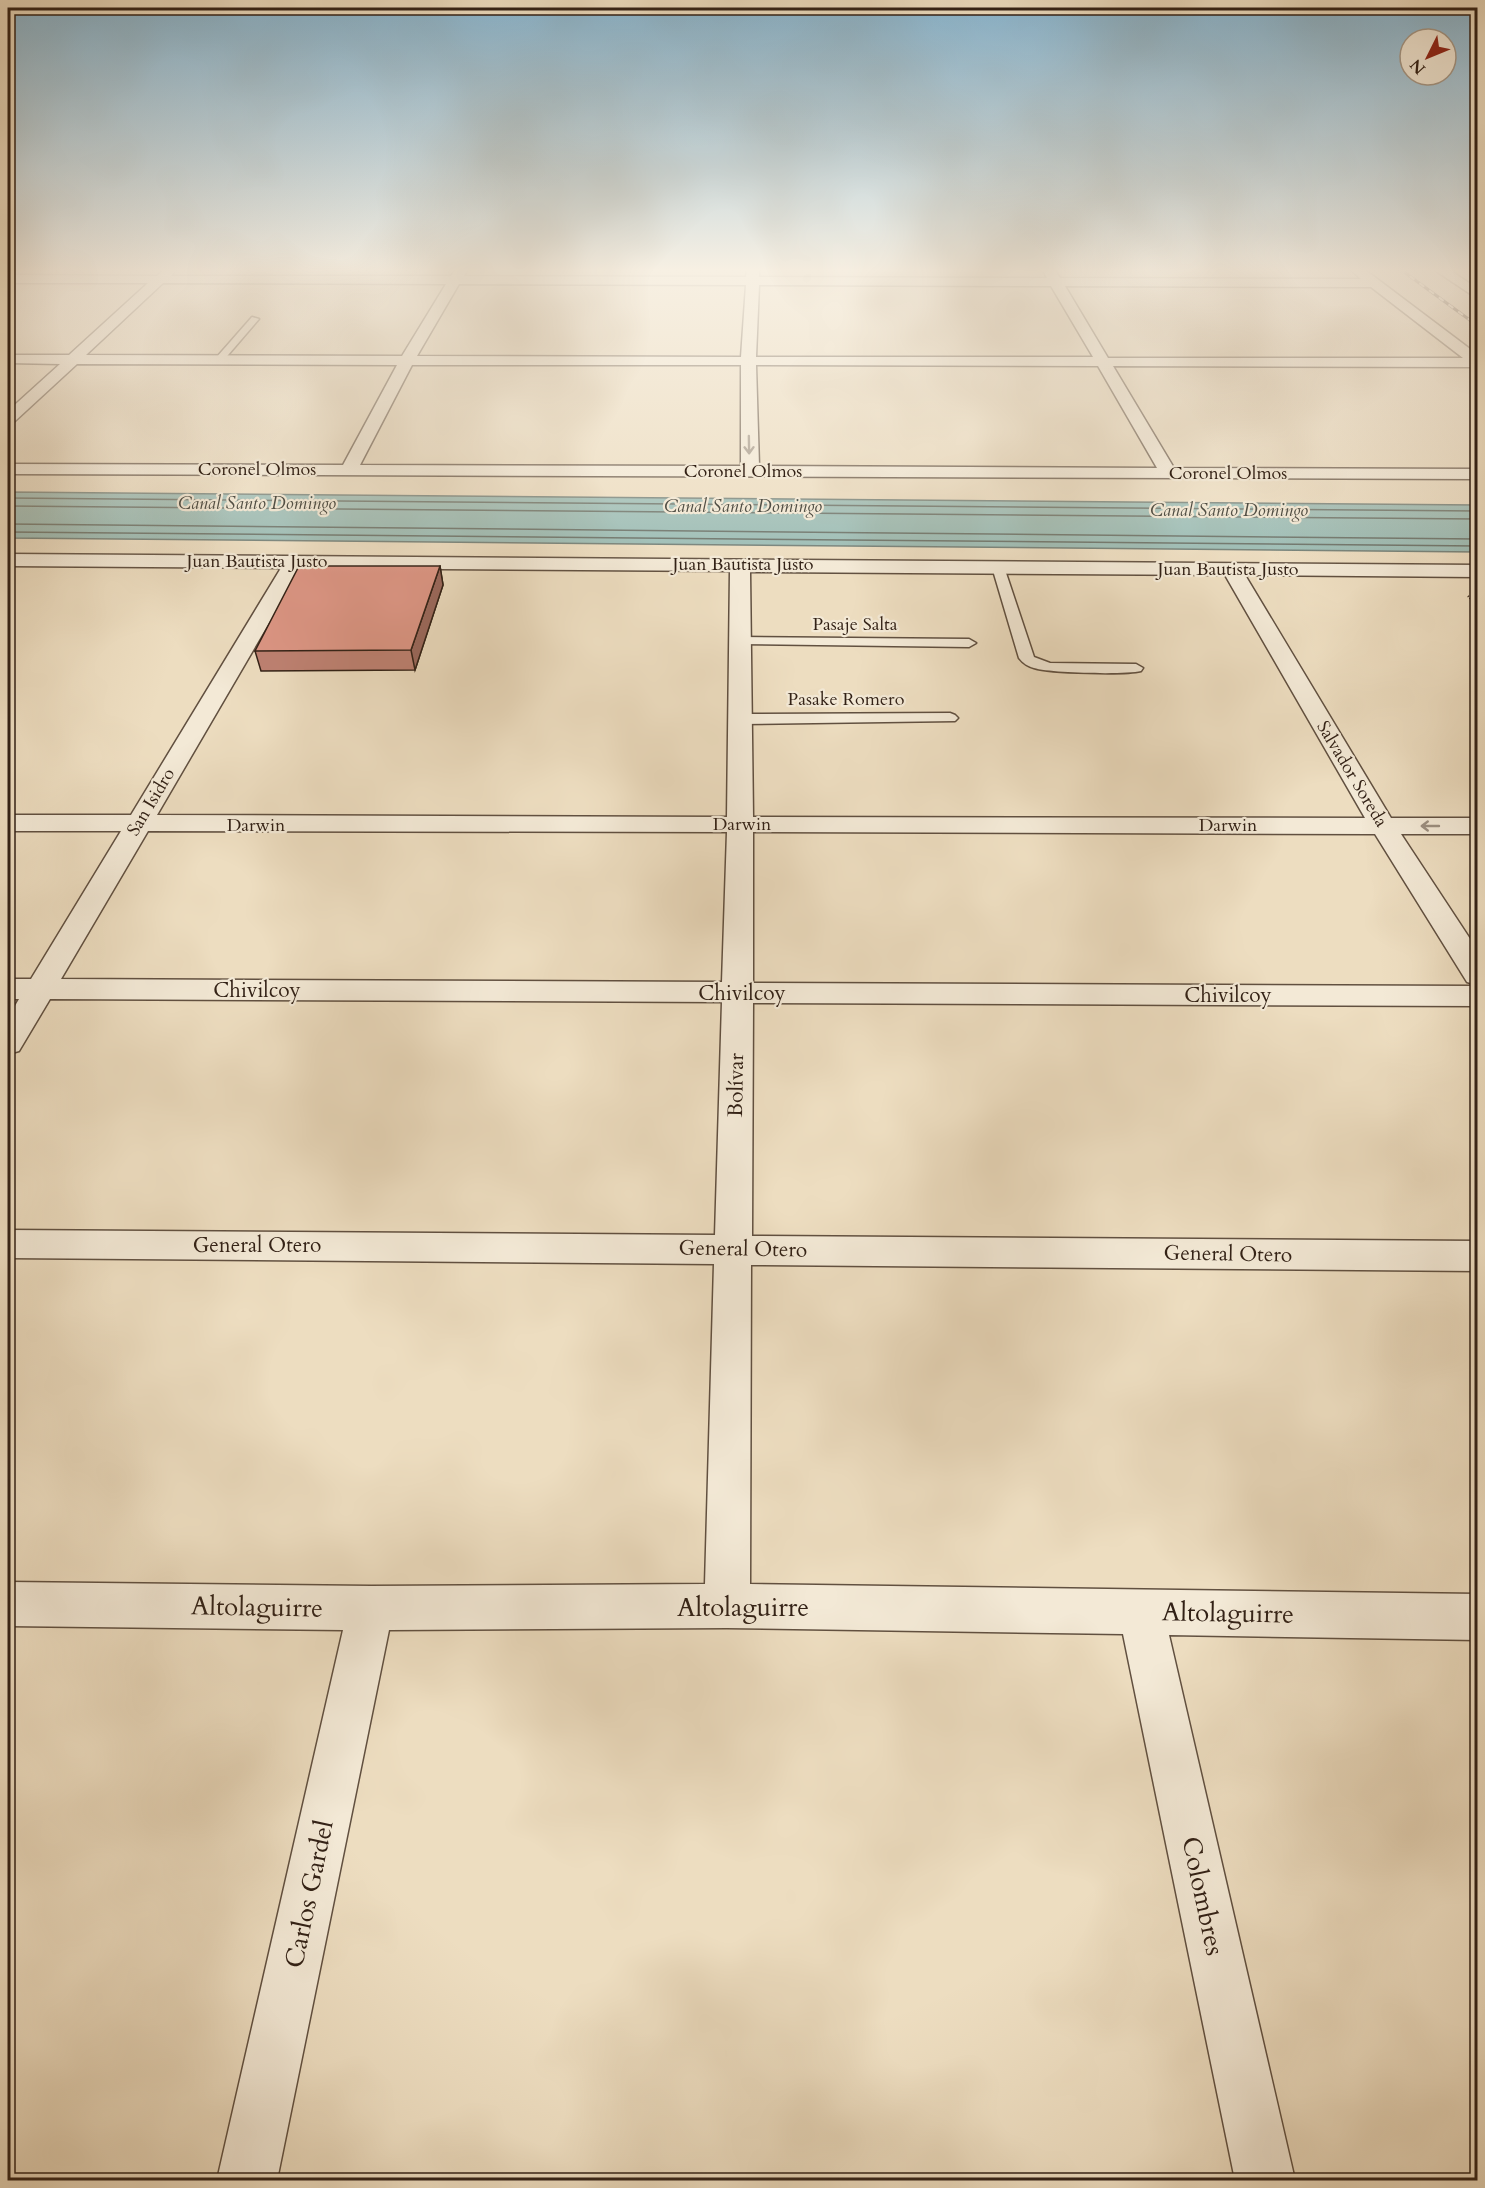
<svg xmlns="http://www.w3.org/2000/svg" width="1485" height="2188" font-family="Cardo,serif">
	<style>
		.water { fill: #99bbb4; stroke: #707d75; stroke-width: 1.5 }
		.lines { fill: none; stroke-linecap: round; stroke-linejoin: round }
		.shore { stroke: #666e65; stroke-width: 1.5 }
		.service-casing { stroke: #615040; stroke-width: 3 }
		.minor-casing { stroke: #615040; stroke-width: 3 }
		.path { stroke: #322116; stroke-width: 2; stroke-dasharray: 1 1.5; stroke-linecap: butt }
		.service { fill: #f3e9d6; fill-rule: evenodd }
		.minor { fill: #f3e9d6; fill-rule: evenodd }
		.rail-casing { stroke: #322116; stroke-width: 3 }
		.rail { stroke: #f3e9d6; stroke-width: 2; stroke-dasharray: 6; stroke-linecap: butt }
		.wall { fill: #be8172; stroke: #322116; stroke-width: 1.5 }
		.shaded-wall { fill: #9b695d; stroke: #322116; stroke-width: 1.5 }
		.building { fill: #dd9685; stroke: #322116; stroke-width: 1.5 }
		.oneway { stroke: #9c8f80 }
		.labels { text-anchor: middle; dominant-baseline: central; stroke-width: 4.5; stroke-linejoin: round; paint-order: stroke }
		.far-street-label { font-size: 18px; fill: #322116; stroke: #f3e9d6 }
		.far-water-label { font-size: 18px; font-style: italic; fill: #514f45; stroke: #f3e9d6 }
		.street-label { font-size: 21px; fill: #322116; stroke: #f3e9d6 }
		.near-street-label { font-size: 26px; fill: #322116; stroke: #f3e9d6 }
	</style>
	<rect width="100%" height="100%" fill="#edddc0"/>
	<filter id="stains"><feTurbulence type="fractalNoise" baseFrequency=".00333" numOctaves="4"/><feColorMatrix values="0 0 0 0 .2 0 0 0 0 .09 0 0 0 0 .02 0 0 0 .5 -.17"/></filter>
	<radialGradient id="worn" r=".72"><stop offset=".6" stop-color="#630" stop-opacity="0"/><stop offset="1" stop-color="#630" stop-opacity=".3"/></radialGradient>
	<polygon class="water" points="8,492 1477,505 1478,552 8,538"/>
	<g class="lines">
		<g class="shore">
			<polyline points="8,498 1478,511"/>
			<polyline points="8,506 1478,519"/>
			<polyline points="8,524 1478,539"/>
			<polyline points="8,532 1478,546"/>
		</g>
		<g class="service-casing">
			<g id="service">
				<polygon points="252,317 259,319 222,362 216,362 216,358"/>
				<path d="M 998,563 L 1004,567 L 1034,657 L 1050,663 L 1136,664 L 1143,668 L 1141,671 C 1125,675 1050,673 1034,668 C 1027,666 1023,663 1019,658 L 992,567 Z"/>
				<polygon points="740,637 969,639 976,643 969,647 735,644 733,641"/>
				<polygon points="950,713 955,715 958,718 955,721 742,724 734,719 742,714"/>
			</g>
		</g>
		<g class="minor-casing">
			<g id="minor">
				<path d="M 164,269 L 172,269 L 174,272 L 171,276 L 451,276 L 456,269 L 468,269 L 464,276 L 746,277 L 747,269 L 759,269 L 759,277 L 1047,278 L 1042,269 L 1054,269 L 1060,278 L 1361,279 L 1351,270 L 1364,269 L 1478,355 L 1478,367 L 1113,366 L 1174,468 L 1478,469 L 1478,479 L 8,474 L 8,464 L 343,465 L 397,365 L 77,364 L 14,422 L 8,424 L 8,411 L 60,364 L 8,363 L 8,355 L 69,355 L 148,283 L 8,283 L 8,275 L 157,276 ZM 163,283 L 446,284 L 402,356 L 86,355 ZM 459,284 L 746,285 L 741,357 L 417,356 ZM 759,285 L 1051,286 L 1093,357 L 756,357 ZM 1065,286 L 1371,287 L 1463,358 L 1108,358 ZM 412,365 L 741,365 L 741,466 L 360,465 ZM 756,365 L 1098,366 L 1157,468 L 759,466 Z"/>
				<polygon points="1433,269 1448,269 1478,289 1478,299"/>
				<path d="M 8,554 L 1478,565 L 1478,577 L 1245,575 L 1391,818 L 1478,818 L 1478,834 L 1401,834 L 1478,951 L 1478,985 L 1467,982 L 1375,834 L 753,832 L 753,983 L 1478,986 L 1478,1006 L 753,1003 L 752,1236 L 1478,1241 L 1478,1271 L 751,1265 L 750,1584 L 1478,1594 L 1478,1640 L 1169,1635 L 1295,2180 L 1235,2180 L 1123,1634 L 727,1628 L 389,1630 L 277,2180 L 217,2180 L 343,1630 L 8,1626 L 8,1582 L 371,1586 L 705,1584 L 714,1264 L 8,1258 L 8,1230 L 715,1235 L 722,1002 L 50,999 L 19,1051 L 8,1054 L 8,1018 L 19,999 L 8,999 L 8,979 L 31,979 L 121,831 L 8,831 L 8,815 L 131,815 L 281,568 L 8,566 ZM 301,568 L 730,571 L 727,817 L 157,815 ZM 750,572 L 1225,575 L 1365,818 L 753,817 ZM 148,831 L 727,832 L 722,982 L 61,979 Z"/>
			</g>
		</g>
		<polyline class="path" points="1468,596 1478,607"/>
		<use href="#service" class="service"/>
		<use href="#minor" class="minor"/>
		<g class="rail-casing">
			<polyline id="rail" points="1400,269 1478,326"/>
		</g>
		<use href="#rail" class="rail"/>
	</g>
	<polygon class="wall" points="440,566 443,585 415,670 261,671 255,651"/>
	<polygon class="shaded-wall" points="440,566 443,585 415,670 411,650"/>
	<polygon class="building" points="299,566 440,566 411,650 255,651"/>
	<defs><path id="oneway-shaft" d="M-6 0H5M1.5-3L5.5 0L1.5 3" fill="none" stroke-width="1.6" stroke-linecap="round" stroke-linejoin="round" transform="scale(1.5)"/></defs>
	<g class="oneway">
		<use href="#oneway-shaft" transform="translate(749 445) rotate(89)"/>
		<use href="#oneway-shaft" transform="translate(1430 826) rotate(-180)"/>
	</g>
	<linearGradient id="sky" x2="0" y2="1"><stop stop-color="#88b7d3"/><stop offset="0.47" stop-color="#f7f0e3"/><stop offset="1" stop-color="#f7f0e3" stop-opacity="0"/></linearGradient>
	<rect width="1485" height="575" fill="url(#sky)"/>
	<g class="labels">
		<g class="far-street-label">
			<text x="257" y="469">Coronel Olmos</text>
			<text x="743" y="471">Coronel Olmos</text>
			<text x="1228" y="473">Coronel Olmos</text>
			<text x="257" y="561">Juan Bautista Justo</text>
			<text x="743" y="564">Juan Bautista Justo</text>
			<text x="1228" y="569">Juan Bautista Justo</text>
			<text x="855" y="624">Pasaje Salta</text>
			<text x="846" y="699">Pasake Romero</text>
			<text transform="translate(1352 774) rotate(59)">Salvador Soreda</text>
			<text transform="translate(151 802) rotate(-59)">San Isidro</text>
			<text x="742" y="824">Darwin</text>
			<text x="256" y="825">Darwin</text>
			<text x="1228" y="825">Darwin</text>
		</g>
		<g class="far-water-label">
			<text x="257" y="503">Canal Santo Domingo</text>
			<text x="743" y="506">Canal Santo Domingo</text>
			<text x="1229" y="510">Canal Santo Domingo</text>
		</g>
		<g class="street-label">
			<text x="257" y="990">Chivilcoy</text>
			<text x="742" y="993">Chivilcoy</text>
			<text x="1228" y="995">Chivilcoy</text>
			<text transform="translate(736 1085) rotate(-89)">Bolívar</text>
			<text x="257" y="1245">General Otero</text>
			<text transform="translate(743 1249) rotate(1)">General Otero</text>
			<text transform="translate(1228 1254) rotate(1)">General Otero</text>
		</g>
		<g class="near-street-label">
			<text transform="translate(257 1607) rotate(1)">Altolaguirre</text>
			<text x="743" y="1607">Altolaguirre</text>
			<text transform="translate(1228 1613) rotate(1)">Altolaguirre</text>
			<text transform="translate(309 1894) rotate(-78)">Carlos Gardel</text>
			<text transform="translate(1203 1896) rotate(78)">Colombres</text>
		</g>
	</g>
	<rect width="1485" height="2188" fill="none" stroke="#edddc0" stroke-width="30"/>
	<rect x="9" y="9" width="1467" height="2170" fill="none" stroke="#322116" stroke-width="3"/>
	<rect x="15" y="15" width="1455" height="2158" fill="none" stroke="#322116" stroke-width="1.5"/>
	<g transform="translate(1428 57) rotate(227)"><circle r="28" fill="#f3e9d6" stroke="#a69989" stroke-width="1.5"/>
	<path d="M0-4.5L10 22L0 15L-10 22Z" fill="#8f2418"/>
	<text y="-9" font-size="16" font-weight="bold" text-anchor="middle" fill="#322116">N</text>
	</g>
	<rect width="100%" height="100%" filter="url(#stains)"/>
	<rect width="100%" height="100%" fill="url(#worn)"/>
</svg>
